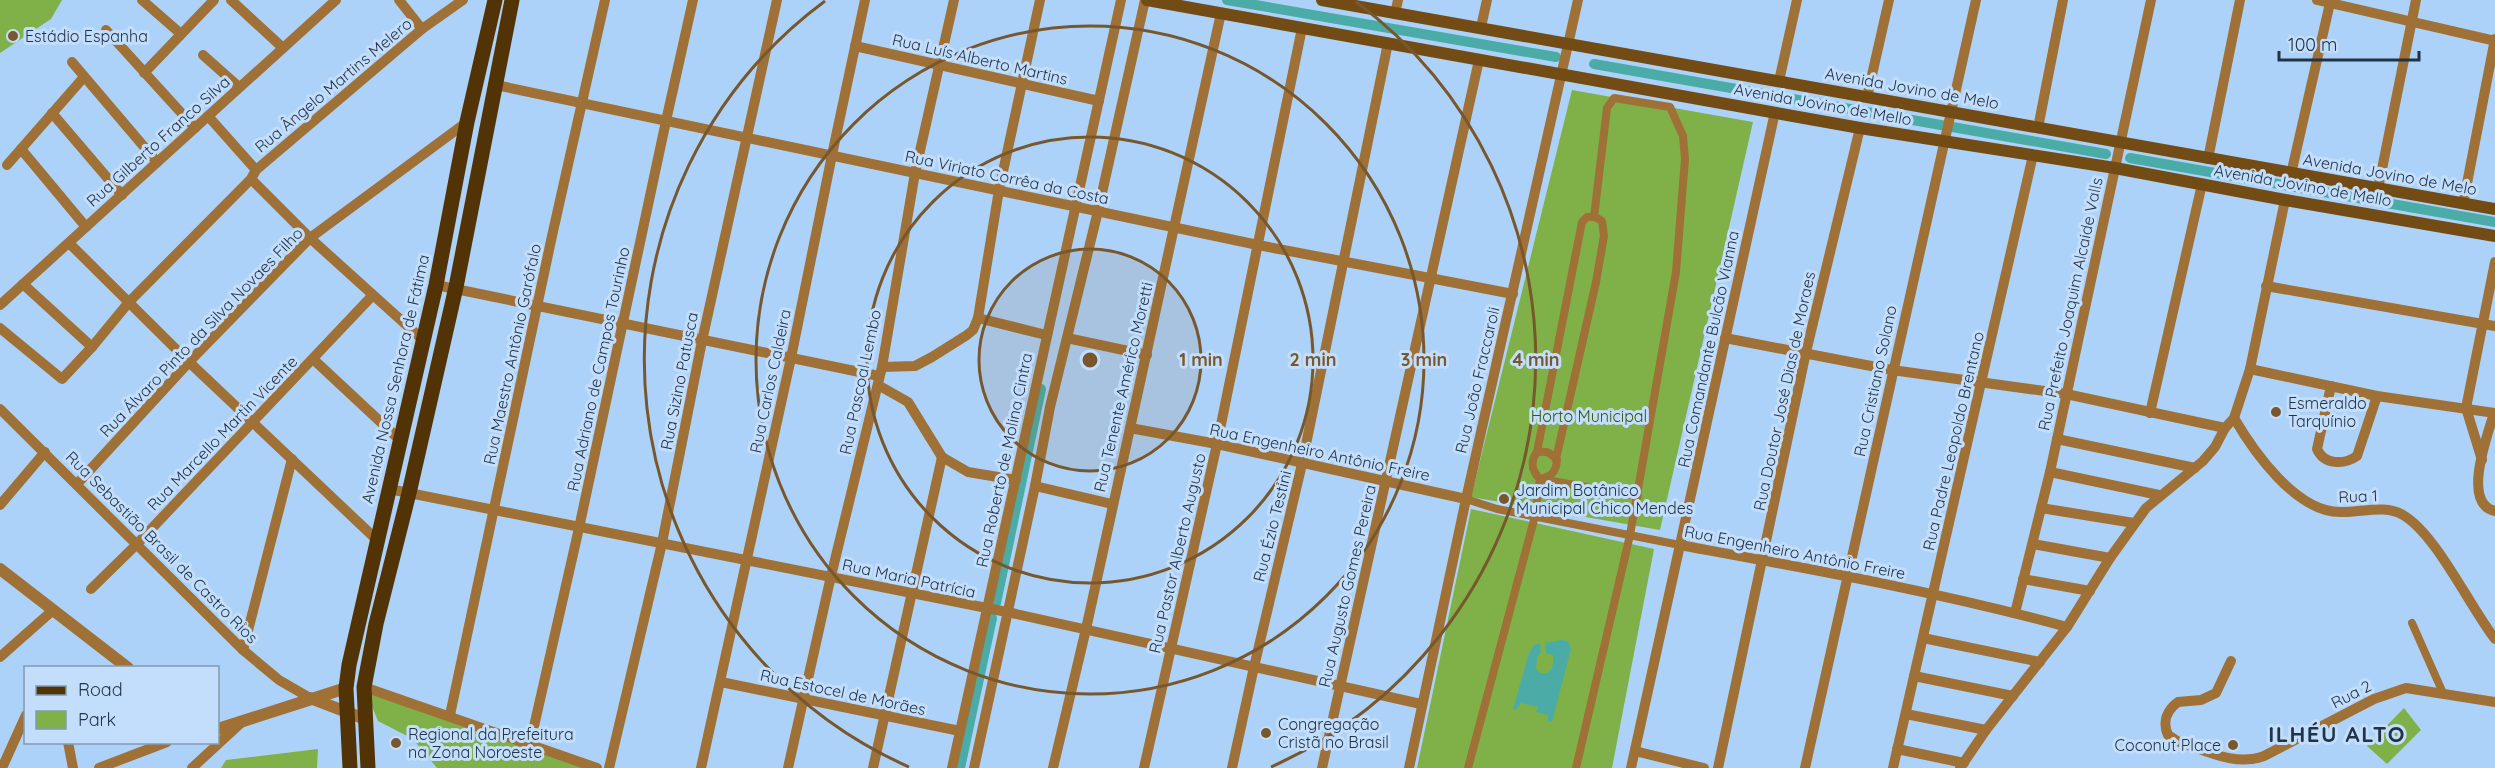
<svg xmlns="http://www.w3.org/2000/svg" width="2495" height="768" font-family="Quicksand,sans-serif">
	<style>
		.green { fill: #7fb148 }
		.water { fill: #4baca7 }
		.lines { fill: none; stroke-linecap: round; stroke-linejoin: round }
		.canal { stroke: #4baca7; stroke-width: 10 }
		.pedestrian { stroke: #9f7137; stroke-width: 8 }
		.minor { stroke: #9f7137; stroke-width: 10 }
		.tertiary { stroke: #9f7137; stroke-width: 12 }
		.secondary { stroke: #734c15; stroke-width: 12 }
		.primary { stroke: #513305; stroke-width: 15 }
		.ring { fill: none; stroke: #78572d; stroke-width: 3 }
		.poi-dot { fill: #78572d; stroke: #c3defc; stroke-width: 2 }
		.labels { text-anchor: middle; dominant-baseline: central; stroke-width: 6; stroke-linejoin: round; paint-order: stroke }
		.poi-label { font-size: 16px; fill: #213346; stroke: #c3defc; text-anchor: start }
		.street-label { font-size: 16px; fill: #213346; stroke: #c3defc }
		.park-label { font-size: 16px; fill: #375706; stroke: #c3defc }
		.district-label { font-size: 22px; font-weight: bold; letter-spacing: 1.5px; fill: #213346; stroke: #c3defc }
		.centre { fill: #78572d; stroke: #c3defc; stroke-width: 3 }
		.ring-label { font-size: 18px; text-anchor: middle; font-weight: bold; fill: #78572d; stroke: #c3defc; stroke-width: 6; stroke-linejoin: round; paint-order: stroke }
	</style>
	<rect width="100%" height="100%" fill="#add2f9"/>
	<g class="green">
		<polygon points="0,0 62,0 51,19 0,53"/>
		<polygon points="1572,90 1753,122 1660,530 1471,497"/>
		<polygon points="1471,509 1654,549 1612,768 1417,768"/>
		<polygon points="364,687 597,768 437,768 413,739 378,721"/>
		<polygon points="2404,708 2421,730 2387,764 2367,746"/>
		<polygon points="318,749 317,768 221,768 226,760"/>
	</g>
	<path class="water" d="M 1562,640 L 1568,641 L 1571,649 L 1552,722 L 1548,721 L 1548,715 L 1536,712 L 1538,707 L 1521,703 L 1516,710 L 1513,709 L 1529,653 L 1534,645 L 1540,643 L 1541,652 L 1537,657 L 1536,669 L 1540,673 L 1546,673 C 1553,671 1554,662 1553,655 L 1546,653 L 1545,643 Z"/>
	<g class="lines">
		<g class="canal">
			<polyline points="1227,0 1556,57"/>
			<polyline points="1594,64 2106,154"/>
			<polyline points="2130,158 2495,222"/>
			<polyline points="996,603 1041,389"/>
			<polyline points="960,768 992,618"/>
		</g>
		<g class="pedestrian">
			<polyline points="1537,452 1582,222 1587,217 1595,217 1602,221 1604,236 1596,282 1556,459"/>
			<path d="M 1540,479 C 1552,476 1556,472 1557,460 C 1550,452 1546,450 1536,453 C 1530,463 1532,471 1540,479 L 1638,496"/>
			<polyline points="1466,499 1497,509 1680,545"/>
			<polyline points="2412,623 2443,693"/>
			<polyline points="1468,768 1535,516 1540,479"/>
			<polyline points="1576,768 1630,535 1676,272 1685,159 1683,136 1670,107 1614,98 1607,108 1594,217"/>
		</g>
		<g class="minor">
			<polyline points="142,0 181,34"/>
			<polyline points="231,0 283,48"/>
			<polyline points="399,0 422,29"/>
			<polyline points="2317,0 2495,41"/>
			<polyline points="1395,14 1398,0"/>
			<polyline points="1481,27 1487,0"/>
			<polyline points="106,30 195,128"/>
			<polyline points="855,46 1099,101"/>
			<polyline points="203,55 239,87"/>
			<polyline points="72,62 157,162"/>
			<polyline points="144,73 214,0"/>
			<polyline points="1779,81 1797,0"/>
			<polyline points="496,85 1258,245 1513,294"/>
			<polyline points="1867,97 1889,0"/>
			<polyline points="52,113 122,195"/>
			<polyline points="208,116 256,170"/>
			<polyline points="2038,128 2063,0"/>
			<polyline points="21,149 86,227"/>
			<polyline points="2208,159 2240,0"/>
			<polyline points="7,165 84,77"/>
			<polyline points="2291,174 2330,3"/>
			<polyline points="251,179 310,238 423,340"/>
			<polyline points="2378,189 2416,0"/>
			<polyline points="2463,204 2495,39"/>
			<polyline points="69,243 189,362 378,541"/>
			<polyline points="436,285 879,376"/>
			<polyline points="2266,286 2495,326"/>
			<polyline points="0,305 336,0"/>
			<polyline points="978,318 1046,335"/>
			<polyline points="0,328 62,379 92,347 23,284"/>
			<polyline points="1067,338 1147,355"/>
			<polyline points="1725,338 1892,370 2066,394 2225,428 2234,418 2250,369 2285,200"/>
			<polyline points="92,347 129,302 251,179 256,170 422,29 463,0"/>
			<polyline points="313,359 401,441"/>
			<polyline points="882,367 915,366 932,357 967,335 973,330 978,318 999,190 1040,0"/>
			<polyline points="2250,369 2377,396 2495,413"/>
			<polyline points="878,385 908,402 942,457 968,472 1016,480"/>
			<path d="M 2331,386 L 2317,449 C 2324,465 2344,465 2357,456 L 2377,396"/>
			<polyline points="0,409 243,650 279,680 310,698"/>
			<polyline points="2150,413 2202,184"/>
			<path d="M 2494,413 C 2488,434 2461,504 2495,511"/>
			<path d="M 2234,418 C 2254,452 2296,512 2340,512 C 2360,513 2385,504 2403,515 C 2436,534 2470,607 2495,639"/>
			<polyline points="1130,428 1217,444 1466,499"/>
			<polyline points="2057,439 2195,468"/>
			<polyline points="2482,460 2466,408 2495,262"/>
			<polyline points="2050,472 2159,495"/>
			<polyline points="77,484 189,362 310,238 467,122"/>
			<polyline points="1035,486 1112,504"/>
			<polyline points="389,489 1007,612 1421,704"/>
			<polyline points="0,505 45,452"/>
			<polyline points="2041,508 2134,523"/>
			<polyline points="2033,544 2110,558"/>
			<path d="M 1680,545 C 1810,569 1940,592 2067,627"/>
			<polyline points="2023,579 2090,591"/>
			<polyline points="91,589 137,544 372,296"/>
			<polyline points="2015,613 2050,472 2151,0"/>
			<polyline points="1923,638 2040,662"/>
			<polyline points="243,650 292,459"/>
			<polyline points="0,657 52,611"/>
			<path d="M 2231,661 L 2216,693 L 2201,700 L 2178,702 C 2167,710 2162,722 2168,735 L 2177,741 C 2205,750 2235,767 2264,756 L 2374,699 L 2406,688 L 2495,702"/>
			<polyline points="1914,676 2013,696"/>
			<polyline points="721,682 960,731"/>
			<polyline points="364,687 597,768"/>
			<polyline points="1906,714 1986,730"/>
			<polyline points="450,715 552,236 605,0"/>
			<polyline points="68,742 73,768"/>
			<polyline points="530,744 579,528 666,121 693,0"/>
			<polyline points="1897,749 1964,763"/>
			<polyline points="1635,751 1704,768"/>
			<polyline points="2,768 26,715"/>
			<polyline points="99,768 167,742"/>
			<polyline points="192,768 243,721"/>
			<polyline points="609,768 662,543 702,341 777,0"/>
			<polyline points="701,768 791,358 832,155 865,0"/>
			<polyline points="788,768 831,576 882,367 915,173 954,0"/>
			<polyline points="873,768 942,457"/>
			<polyline points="952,768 1121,0"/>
			<polyline points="974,768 1035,486 1050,407 1098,211 1145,0"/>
			<polyline points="1053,768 1086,629 1221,13"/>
			<polyline points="1144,768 1217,444 1302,28"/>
			<polyline points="1232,768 1254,667 1302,464 1388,43"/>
			<polyline points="1322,768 1479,60"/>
			<polyline points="1409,768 1466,499 1578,0"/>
			<polyline points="1631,768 1775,112"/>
			<polyline points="1718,768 1806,352 1860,128"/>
			<polyline points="1805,768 1976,0"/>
			<polyline points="1893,768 2033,155"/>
			<polyline points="1960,768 1986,730 2067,627 2110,558 2146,508 2203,461 2215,447 2225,428"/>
		</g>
		<g class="tertiary">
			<polyline points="0,569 128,668"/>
			<polyline points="310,698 365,719"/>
			<polyline points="218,729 346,688"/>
		</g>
		<g class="secondary">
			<polyline points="1147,0 1860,128 2115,168 2285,200 2495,236"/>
			<polyline points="1322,0 2495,209"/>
		</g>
		<g class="primary">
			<polyline points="350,768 346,688 349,665 436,285 467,122 495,0"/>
			<polyline points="368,768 364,687 376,624 409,493 456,287 512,0"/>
		</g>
	</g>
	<circle cx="1090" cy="360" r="111" fill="#78572d" fill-opacity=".12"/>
	<g class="ring">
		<circle cx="1090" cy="360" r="111"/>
		<circle cx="1090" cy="360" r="223"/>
		<circle cx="1090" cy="360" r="334"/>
		<path d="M909 767A446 446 0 0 1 825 1M1355 1A446 446 0 0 1 1271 767"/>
	</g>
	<g class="poi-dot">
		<circle cx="13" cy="36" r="6"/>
		<circle cx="2276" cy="412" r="6"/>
		<circle cx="1504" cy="499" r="6"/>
		<circle cx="1266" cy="733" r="6"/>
		<circle cx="396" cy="743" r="6"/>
		<circle cx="2233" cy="745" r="6"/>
	</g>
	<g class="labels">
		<g class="poi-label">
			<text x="25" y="36">Estádio Espanha</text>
			<text x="2288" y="403">Esmeraldo<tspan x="2288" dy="18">Tarquínio</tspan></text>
			<text x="1516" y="490">Jardim Botânico<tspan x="1516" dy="18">Municipal Chico Mendes</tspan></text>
			<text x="1278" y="724">Congregação<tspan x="1278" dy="18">Cristã no Brasil</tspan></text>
			<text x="408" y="734">Regional da Prefeitura<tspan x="408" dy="18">na Zona Noroeste</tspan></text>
			<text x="2221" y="745" text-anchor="end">Coconut Place</text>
		</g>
		<g class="street-label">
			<text transform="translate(980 59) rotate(13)">Rua Luís Alberto Martins</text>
			<text transform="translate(333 85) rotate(-40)">Rua Ângelo Martins Melero</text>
			<text transform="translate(1912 88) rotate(10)">Avenida Jovino de Melo</text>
			<text transform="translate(1823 104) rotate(10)">Avenida Jovino de Mello</text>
			<text transform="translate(158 141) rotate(-42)">Rua Gilberto Franco Silva</text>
			<text transform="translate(2390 174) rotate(10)">Avenida Jovino de Melo</text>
			<text transform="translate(1007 177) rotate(12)">Rua Viriato Corrêa da Costa</text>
			<text transform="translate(2303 185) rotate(10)">Avenida Jovino de Mello</text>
			<text transform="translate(2070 304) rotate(-78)">Rua Prefeito Joaquim Alcaide Valls</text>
			<text transform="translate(201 332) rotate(-46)">Rua Álvaro Pinto da Silva Novaes Filho</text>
			<text transform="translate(1708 349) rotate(-78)">Rua Comandante Bulcão Vianna</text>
			<text transform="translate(512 354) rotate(-78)">Rua Maestro Antônio Garófalo</text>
			<text transform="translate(598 369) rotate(-78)">Rua Adriano de Campos Tourinho</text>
			<text transform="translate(395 379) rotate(-77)">Avenida Nossa Senhora de Fátima</text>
			<text transform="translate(1477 380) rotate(-77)">Rua João Fraccaroli</text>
			<text transform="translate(679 381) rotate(-79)">Rua Sizino Patusca</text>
			<text transform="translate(770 381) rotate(-78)">Rua Carlos Caldeira</text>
			<text transform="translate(1875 381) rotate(-78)">Rua Cristiano Solano</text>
			<text transform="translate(860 382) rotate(-78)">Rua Pascoal Lembo</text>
			<text transform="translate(1123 387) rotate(-77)">Rua Tenente Américo Moretti</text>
			<text transform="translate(1784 391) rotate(-78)">Rua Doutor José Dias de Moraes</text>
			<text transform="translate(222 433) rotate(-46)">Rua Marcello Martin Vicente</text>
			<text transform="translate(1953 441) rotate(-77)">Rua Padre Leopoldo Brentano</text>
			<text transform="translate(1320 452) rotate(12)">Rua Engenheiro Antônio Freire</text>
			<text transform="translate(1004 460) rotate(-78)">Rua Roberto de Molina Cintra</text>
			<text transform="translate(2358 496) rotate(-2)">Rua 1</text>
			<text transform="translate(1272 526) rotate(-76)">Rua Ézio Testini</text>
			<text transform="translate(162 547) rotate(45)">Rua Sebastião Brasil de Castro Rios</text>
			<text transform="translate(1795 552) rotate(11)">Rua Engenheiro Antônio Freire</text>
			<text transform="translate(1177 553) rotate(-77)">Rua Pastor Alberto Augusto</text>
			<text transform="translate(909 578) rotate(12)">Rua Maria Patrícia</text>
			<text transform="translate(1347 586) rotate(-77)">Rua Augusto Gomes Pereira</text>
			<text transform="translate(843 692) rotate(12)">Rua Estocel de Morães</text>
			<text transform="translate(2351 694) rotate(-27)">Rua 2</text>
		</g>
		<g class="park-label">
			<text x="1589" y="416">Horto Municipal</text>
		</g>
		<g class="district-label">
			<text x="2337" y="734">ILHÉU ALTO</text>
		</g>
	</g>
	<circle cx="1090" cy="360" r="9" class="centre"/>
	<g class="ring-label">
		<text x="1201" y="366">1 min</text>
		<text x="1313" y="366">2 min</text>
		<text x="1424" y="366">3 min</text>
		<text x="1536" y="366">4 min</text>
	</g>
	<rect x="24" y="666" width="195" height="78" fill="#c3defc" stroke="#829ab3" stroke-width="1.5"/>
	<rect x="36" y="686" width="30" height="9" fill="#513305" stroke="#829ab3" stroke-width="1.5"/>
	<text x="78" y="696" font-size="18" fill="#213346">Road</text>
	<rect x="36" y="711" width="30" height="18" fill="#7fb148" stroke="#829ab3" stroke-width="1.5"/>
	<text x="78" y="726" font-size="18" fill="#213346">Park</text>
	<path d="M2279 51v9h140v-9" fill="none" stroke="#213346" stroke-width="3"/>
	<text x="2288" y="51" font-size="18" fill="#213346" stroke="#c3defc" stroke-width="4.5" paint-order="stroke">100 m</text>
</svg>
